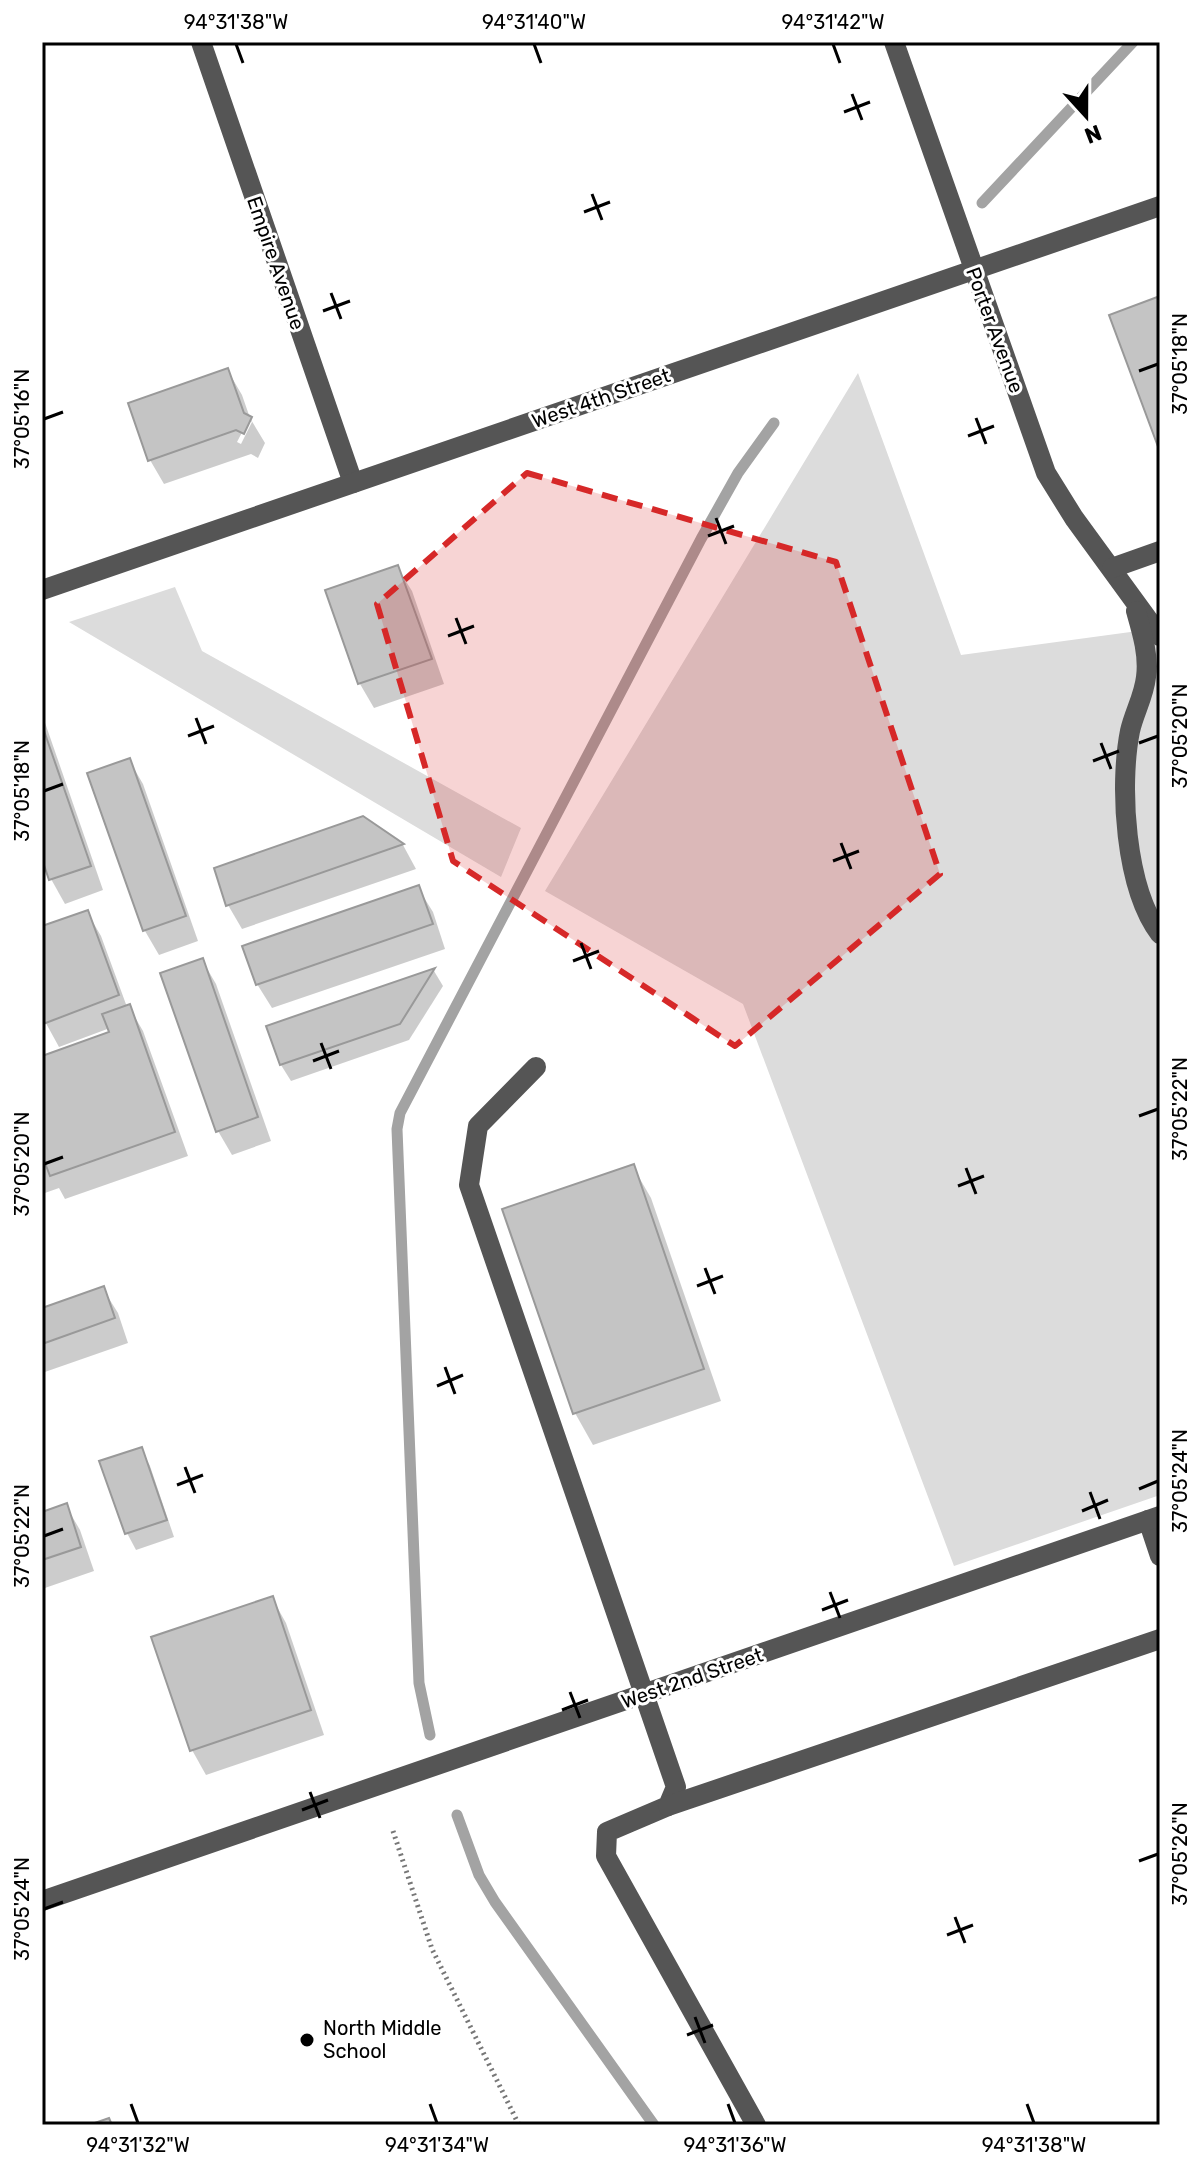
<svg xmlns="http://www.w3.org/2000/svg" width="1202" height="2167" font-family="Rubik,sans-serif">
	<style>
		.green { fill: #dcdcdc }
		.shadow { fill: #0003; fill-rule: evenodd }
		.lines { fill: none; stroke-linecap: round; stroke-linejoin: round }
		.stream { stroke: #a3a3a3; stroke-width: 11 }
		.building { fill: #c4c4c4; stroke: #999; stroke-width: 2 }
		.path { stroke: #777; stroke-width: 5; stroke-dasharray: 2 4; stroke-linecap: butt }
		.minor { stroke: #555; stroke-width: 20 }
		.marked { fill: #d62828; fill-opacity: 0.2; stroke: #d62828; stroke-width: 6; stroke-dasharray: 16 10; stroke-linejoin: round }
		.ticks { fill: none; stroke: #000; stroke-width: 3 }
		.poi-dot { fill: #000; stroke: #fff; stroke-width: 3 }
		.labels { text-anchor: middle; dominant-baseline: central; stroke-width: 6; stroke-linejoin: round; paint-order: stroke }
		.street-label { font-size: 20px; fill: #000; stroke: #fff }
		.poi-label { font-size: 20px; fill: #000; stroke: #fff; text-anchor: start }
		.neatline { fill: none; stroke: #000; stroke-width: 3 }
		.ticks-label { font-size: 20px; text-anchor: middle; fill: #000 }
	</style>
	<rect width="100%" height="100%" fill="#fff"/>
	<g class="green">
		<polygon points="858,373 961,655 1160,628 1160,1495 954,1566 743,1004 545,891"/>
		<polygon points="175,587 202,651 521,828 501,877 69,622"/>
	</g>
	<g class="shadow">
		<path d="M 228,371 L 242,395 L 250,418 L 265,443 L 258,458 L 251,454 L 164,484 L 150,460 ZM 249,419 L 252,422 L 241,444 L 237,442 Z"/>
		<polygon points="397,567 412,591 444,684 374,708 360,684 328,591"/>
		<polygon points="42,714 103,890 65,904 51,879 42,853"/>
		<polygon points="129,760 143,784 198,941 159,955 145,931 90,774"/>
		<polygon points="363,818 403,845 416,869 242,929 228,905"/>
		<polygon points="418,888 433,912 445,949 272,1008 257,984"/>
		<polygon points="87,912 101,936 127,1007 129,1007 143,1031 188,1156 65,1199 59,1188 42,1194 42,1058 111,1034 110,1028 59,1047 42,1016 42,929"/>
		<polygon points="202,960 216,984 271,1141 232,1155 218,1131"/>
		<polygon points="434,971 443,986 409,1040 291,1081 281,1065 269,1028"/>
		<polygon points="633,1167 651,1198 721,1401 593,1445 575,1413 505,1211"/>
		<polygon points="103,1289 118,1313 128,1343 42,1373 42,1310"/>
		<polygon points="141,1449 150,1466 174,1537 136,1550 127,1533"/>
		<polygon points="66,1506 80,1530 94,1571 42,1589 42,1514"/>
		<polygon points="272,1598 286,1623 324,1735 206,1775 192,1750"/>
	</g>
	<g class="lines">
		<g class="stream">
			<polyline points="982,203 1133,42"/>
			<polyline points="430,1735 419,1683 397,1129 400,1113 701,539 738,473 774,423"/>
			<polyline points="457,1815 479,1875 495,1902 654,2125"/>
		</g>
	</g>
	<g class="building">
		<polygon points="1160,296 1160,452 1109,315"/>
		<polygon points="228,368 244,413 252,417 244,434 236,430 148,461 128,403"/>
		<polygon points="398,565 432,659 358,684 325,590"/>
		<polygon points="42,725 91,866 49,880 42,859"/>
		<polygon points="130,758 186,916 143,931 87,773"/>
		<polygon points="363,816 404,844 226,906 214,868"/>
		<polygon points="419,885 433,924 256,985 242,946"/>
		<polygon points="88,910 119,995 43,1024 42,926"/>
		<polygon points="203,958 258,1117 216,1132 160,973"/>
		<polygon points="435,968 400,1024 280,1065 266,1026"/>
		<polygon points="130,1004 175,1132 50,1176 45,1163 42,1165 42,1056 109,1032 102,1014"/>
		<polygon points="634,1164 704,1369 573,1414 502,1209"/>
		<polygon points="104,1286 115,1318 42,1344 42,1308"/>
		<polygon points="142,1447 167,1520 125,1534 99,1461"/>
		<polygon points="67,1503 81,1547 42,1560 42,1512"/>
		<polygon points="273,1596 311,1710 190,1751 151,1637"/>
		<polygon points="109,2118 112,2125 89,2125"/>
	</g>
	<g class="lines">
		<polyline class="path" points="393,1831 432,1949 519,2125"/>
		<g class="minor">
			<polyline points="201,42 353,483"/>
			<polyline points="894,42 1046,473 1074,518 1160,636"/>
			<polyline points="1112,568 1160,551"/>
			<polyline points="42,590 1160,206"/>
			<path d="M 1136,611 C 1142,632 1149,655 1146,677 C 1144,696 1134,713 1130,731 C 1119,786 1125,888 1160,934"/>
			<polyline points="536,1067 478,1126 469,1185 676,1787 668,1806 607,1832 606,1856 756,2125"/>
			<polyline points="1148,1520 1160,1556"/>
			<polyline points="668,1806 1160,1639"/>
			<polyline points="42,1901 1160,1516"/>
		</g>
	</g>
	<path class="marked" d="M 527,473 L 836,562 L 940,874 L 735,1046 L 453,861 L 377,604 Z"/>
	<path class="ticks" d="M 236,44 L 243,63M 534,44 L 541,63M 833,44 L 840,63M 852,94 L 862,120M 844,112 L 870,102M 592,194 L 602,220M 584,212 L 610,202M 331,293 L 341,319M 323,311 L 350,301M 1139,371 L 1158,364M 976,418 L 986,444M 44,419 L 63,412M 968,436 L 994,426M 716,518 L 726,544M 708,536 L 734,526M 456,618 L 466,644M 448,636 L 474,626M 196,718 L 206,744M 188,736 L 214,726M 1101,743 L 1111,769M 1139,743 L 1158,736M 1093,761 L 1119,751M 44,791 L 63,784M 841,843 L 851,869M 833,861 L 859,851M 581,943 L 591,969M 573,961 L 599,951M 321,1043 L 331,1069M 313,1061 L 339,1051M 1139,1116 L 1158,1109M 44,1164 L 63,1157M 966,1168 L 976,1194M 958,1186 L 984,1176M 705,1268 L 715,1294M 697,1286 L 723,1276M 445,1367 L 455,1394M 437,1386 L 463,1375M 185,1467 L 195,1493M 177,1485 L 203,1475M 1139,1489 L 1158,1481M 1090,1492 L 1100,1519M 1082,1511 L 1108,1500M 44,1536 L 63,1529M 830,1592 L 840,1618M 822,1610 L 848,1600M 570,1692 L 580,1718M 562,1710 L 588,1700M 310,1792 L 320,1818M 302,1810 L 328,1800M 1139,1861 L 1158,1854M 44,1909 L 63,1902M 955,1917 L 965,1943M 947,1935 L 973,1925M 695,2017 L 705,2043M 687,2035 L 713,2025M 131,2104 L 138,2123M 430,2104 L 437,2123M 728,2104 L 735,2123M 1027,2104 L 1034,2123"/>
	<circle class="poi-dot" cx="307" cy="2040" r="8"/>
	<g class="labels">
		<g class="street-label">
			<text transform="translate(276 263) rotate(71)">Empire Avenue</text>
			<text transform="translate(995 330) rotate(70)">Porter Avenue</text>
			<text transform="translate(601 398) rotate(-19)">West 4th Street</text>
			<text transform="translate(692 1678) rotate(-19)">West 2nd Street</text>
		</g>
		<g class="poi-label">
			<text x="323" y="2028">North Middle<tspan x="323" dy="23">School</tspan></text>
		</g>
	</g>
	<rect width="1202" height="2167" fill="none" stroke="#ffffff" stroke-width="88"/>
	<g transform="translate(1086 116) rotate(159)" stroke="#ffffff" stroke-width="6" paint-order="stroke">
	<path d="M0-6L14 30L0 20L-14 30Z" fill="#000000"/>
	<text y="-12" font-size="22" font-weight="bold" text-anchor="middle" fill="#000000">N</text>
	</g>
	<rect x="44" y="44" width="1114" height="2079" class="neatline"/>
	<g class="ticks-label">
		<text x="236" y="29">94°31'38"W</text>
		<text x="534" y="29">94°31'40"W</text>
		<text x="833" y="29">94°31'42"W</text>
		<text transform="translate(1180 364) rotate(-90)" y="7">37°05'18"N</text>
		<text transform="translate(22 419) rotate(-90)" y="7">37°05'16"N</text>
		<text transform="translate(1180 736) rotate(-90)" y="7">37°05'20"N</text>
		<text transform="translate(22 791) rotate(-90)" y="7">37°05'18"N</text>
		<text transform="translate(1180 1109) rotate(-90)" y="7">37°05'22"N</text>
		<text transform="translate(22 1164) rotate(-90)" y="7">37°05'20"N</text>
		<text transform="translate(1180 1481) rotate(-90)" y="7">37°05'24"N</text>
		<text transform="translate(22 1536) rotate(-90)" y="7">37°05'22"N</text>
		<text transform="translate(1180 1854) rotate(-90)" y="7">37°05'26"N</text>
		<text transform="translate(22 1909) rotate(-90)" y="7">37°05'24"N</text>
		<text x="138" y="2152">94°31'32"W</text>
		<text x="437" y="2152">94°31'34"W</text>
		<text x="735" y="2152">94°31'36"W</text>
		<text x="1034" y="2152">94°31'38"W</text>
	</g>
</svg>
